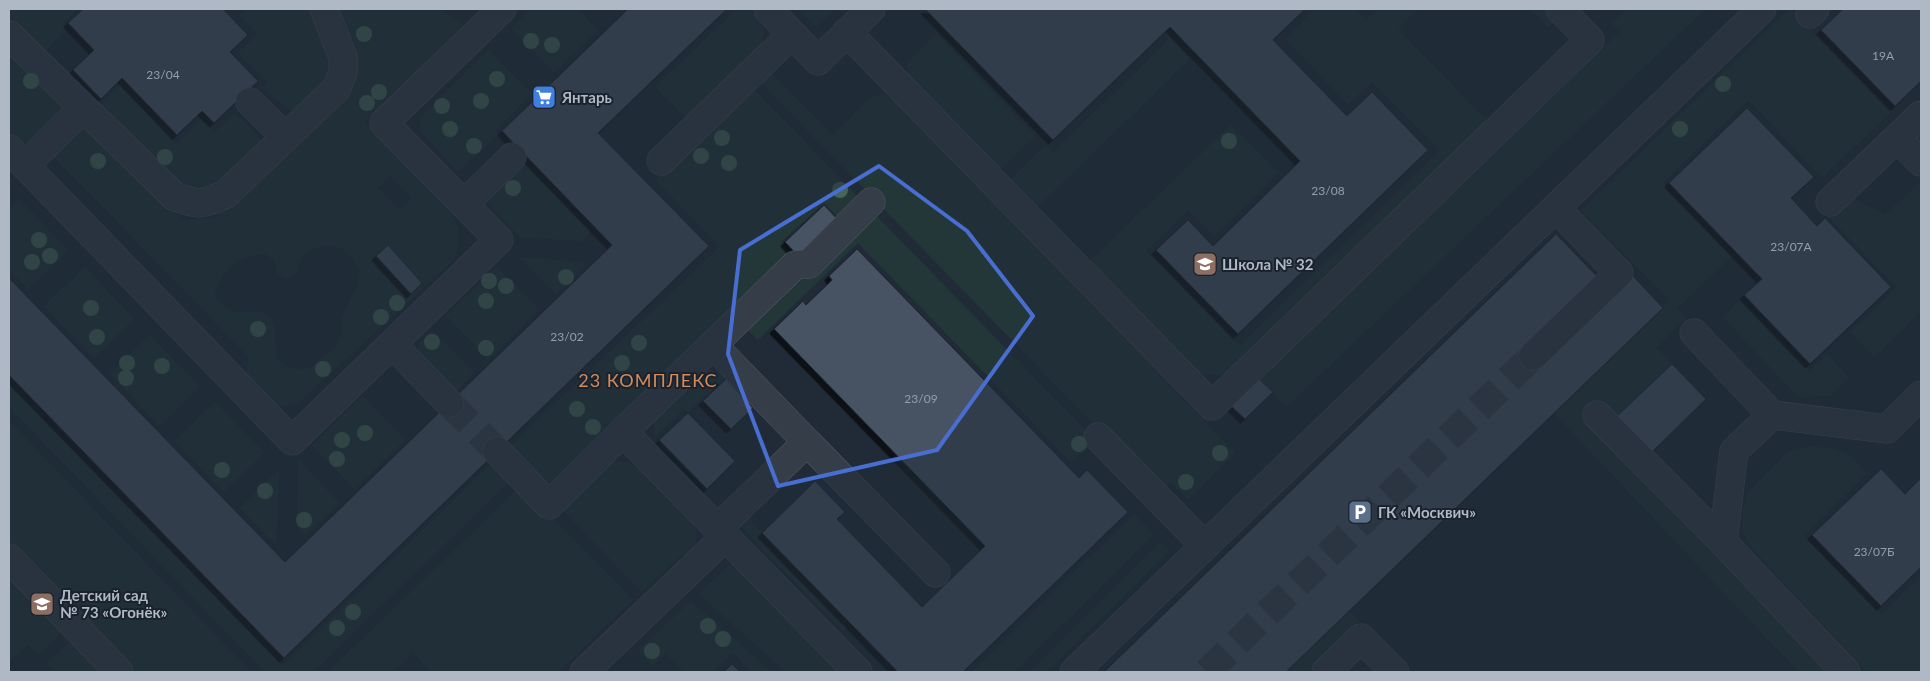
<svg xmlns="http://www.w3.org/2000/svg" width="1930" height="681" font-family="Lato,sans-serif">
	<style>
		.green { fill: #233739; fill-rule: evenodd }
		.building { fill: #475262; stroke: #1c242f; filter: url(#shadow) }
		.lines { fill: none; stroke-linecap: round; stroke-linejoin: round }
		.minor-tunnel { stroke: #36404d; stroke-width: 28; stroke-dasharray: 28 14; stroke-linecap: butt }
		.minor-casing { stroke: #4f5863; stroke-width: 29 }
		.minor { stroke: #343d48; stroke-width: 28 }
		.tree { fill: #476557 }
		.marked { fill: none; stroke: #496ed2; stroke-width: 4; stroke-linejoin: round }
		.labels { text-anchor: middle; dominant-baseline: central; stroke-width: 4; stroke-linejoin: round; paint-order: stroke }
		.number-label { font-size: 12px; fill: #959eac }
		.poi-label { font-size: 15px; font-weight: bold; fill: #afb8c5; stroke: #1a222d; text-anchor: start }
		.quarter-label { font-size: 18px; letter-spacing: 1px; fill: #d28c5c; stroke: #1a222d }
	</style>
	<defs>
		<filter id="shadow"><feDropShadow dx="-4.5" dy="4.5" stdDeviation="0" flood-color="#0009"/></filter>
	</defs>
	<rect width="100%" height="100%" fill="#212b38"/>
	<g class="green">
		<polygon points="9,9 77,9 62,24 68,29 41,55 9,22"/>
		<path d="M 246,9 L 308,9 C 315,26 338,67 326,84 C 318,94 307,103 298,112 L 288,109 L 262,88 L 267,82 L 238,53 L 258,34 L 239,16 Z"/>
		<path d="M 340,9 L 439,9 L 464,25 L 365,122 L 452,214 C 461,233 461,241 453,261 L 299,402 L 281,406 L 264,400 L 253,388 L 247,374 L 248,356 L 54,157 L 86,125 L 184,220 L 214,217 L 230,207 L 356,64 L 354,46 ZM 390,176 L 412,199 L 400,210 L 378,188 ZM 328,245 L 341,248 L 354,260 L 360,270 L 357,286 L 342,317 L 341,335 L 336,346 L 310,368 L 296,369 L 286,367 L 276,357 C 275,348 276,338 275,329 C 270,301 244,317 229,310 C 223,307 218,301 214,297 C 222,268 237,256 266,254 L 275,261 L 277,273 L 286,279 L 297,272 C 302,251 307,249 328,245 Z"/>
		<polygon points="532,9 578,9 598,30 554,72 511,29"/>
		<path d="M 737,9 L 749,9 C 765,25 768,33 756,54 L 686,117 L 655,87 Z"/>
		<polygon points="798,9 835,9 816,27"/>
		<polygon points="1316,9 1354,9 1366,20 1378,9 1418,9 1398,29 1490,124 1232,375 1196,374 1087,264 1231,125 1278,173 1214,236 1188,210 1146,251 1239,346 1440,151 1372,82 1348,104 1285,39"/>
		<polygon points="1530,9 1547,9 1557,19 1548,27"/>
		<polygon points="1627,9 1705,9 1286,407 1258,378 1620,32 1612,23"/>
		<polygon points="1790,9 1890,113 1822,177 1748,100 1662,183 1732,256 1677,308 1686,318 1656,347 1672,364 1598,435 1828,672 1799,672 1554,413 1670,301 1581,210"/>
		<polygon points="936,34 1035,136 998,172 907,75 907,63"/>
		<polygon points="1170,38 1190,59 1034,210 1008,182 1046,145 1053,153"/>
		<path d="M 9,49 L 69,108 C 51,125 36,151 9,140 Z"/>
		<polygon points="489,50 532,94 494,131 498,134 458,172 420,131 420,118"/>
		<polygon points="770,72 832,135 870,98 883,94 894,99 1235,453 1188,499 1170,482 1160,492 760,82"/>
		<polygon points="120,86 176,144 202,118 215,132 235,113 266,145 225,185 184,193 96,109"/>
		<polygon points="753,88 863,202 843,222 824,203 781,242 794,256 564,476 553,481 541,481 506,450 720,247 655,179"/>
		<polygon points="523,161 591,231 582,241 520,237 484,199"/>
		<polygon points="1918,184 1921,185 1921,312 1874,357 1850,332 1897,287 1827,215 1848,199 1855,199 1885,215"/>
		<polygon points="19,199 68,250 28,289 9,269 9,209"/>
		<polygon points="872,211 1095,440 1071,462 858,243 758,340 748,330"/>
		<polygon points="518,257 582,262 585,266 556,294"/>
		<polygon points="85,267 134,319 94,358 44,306"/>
		<polygon points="497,267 539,310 488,359 446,316"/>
		<polygon points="1741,299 1810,371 1827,354 1849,378 1831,396 1798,397 1723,317"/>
		<polygon points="432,330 474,373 453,394 418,356 419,344"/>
		<polygon points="150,335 200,387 160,426 110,374"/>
		<polygon points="709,369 717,372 724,378 688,412 684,409 656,436 654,429 654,419 699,370"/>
		<polygon points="9,384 283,666 495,460 513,478 313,672 265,672 9,407"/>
		<polygon points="363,396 405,440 354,489 312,445"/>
		<polygon points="215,402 264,453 224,492 175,441"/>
		<polygon points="9,421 251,672 136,672 9,541"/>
		<path d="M 1807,447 C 1839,447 1845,450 1867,473 L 1804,536 L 1882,614 L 1921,576 L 1921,669 L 1918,672 L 1867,672 L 1748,544 L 1743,529 L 1743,510 L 1748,492 L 1788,452 Z"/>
		<polygon points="298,459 339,503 305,535 297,528"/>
		<path d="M 613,462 L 625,462 L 639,467 L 693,522 C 700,538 696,553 678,558 L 642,592 L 559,506 L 600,467 Z"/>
		<polygon points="279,469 276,545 240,508"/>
		<polygon points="521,486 633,600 558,672 431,672 413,653 393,672 328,672"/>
		<polygon points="743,513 851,624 844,631 742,528"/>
		<polygon points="1134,514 1154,535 1014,672 972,672"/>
		<polygon points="1161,542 1170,551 1046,672 1029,672"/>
		<polygon points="733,562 845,672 786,672 699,594"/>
		<polygon points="9,576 62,632 38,655 28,644 9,662"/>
		<polygon points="691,601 771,672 752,672 733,653 712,672 684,672 666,653 653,665 638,651"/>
		<polygon points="1349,611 1359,621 1306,672 1286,672"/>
		<polygon points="71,641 102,672 54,672 46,664"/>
	</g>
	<g class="building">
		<polygon points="83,9 223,9 248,35 230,52 258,81 214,123 202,111 177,135 122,78 101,99 73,70 94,50 68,23"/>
		<polygon points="628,9 727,9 598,133 709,246 284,658 9,375 9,278 285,562 612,245 502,131"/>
		<polygon points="925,9 1305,9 1273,40 1347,116 1372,92 1428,150 1238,334 1156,250 1188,220 1213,246 1300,161 1170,27 1053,140"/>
		<polygon points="1843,9 1921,9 1921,81 1895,106 1821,30"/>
		<polygon points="1747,108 1814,177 1791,198 1817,226 1825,218 1891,287 1810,364 1744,295 1762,279 1669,183"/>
		<polygon points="824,205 841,223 802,260 785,242"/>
		<polygon points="1556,234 1614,294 1633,276 1663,308 1286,672 1104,672"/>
		<polygon points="388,245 422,283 411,294 376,256"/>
		<polygon points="857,249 1079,478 1087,470 1128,512 963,672 898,672 762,533 815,481 845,512 837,519 922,607 985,546 774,329 803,301 806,305 832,280 829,276"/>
		<polygon points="1672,364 1706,399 1651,453 1616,417"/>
		<polygon points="1258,378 1273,392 1245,419 1230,405"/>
		<polygon points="726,379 753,408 731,429 703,401"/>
		<polygon points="688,413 735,461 707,489 659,440"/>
		<polygon points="1881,469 1905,494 1921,478 1921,567 1881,606 1812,535"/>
		<polygon points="732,664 740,672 724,672"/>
	</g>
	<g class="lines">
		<g class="minor-tunnel">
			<polyline points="449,403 497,451"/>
			<polyline points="1207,672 1533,356"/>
		</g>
		<g class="minor-casing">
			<g id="minor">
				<polyline points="768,9 818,61 871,9"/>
				<polyline points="1810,14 1815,9"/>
				<polyline points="847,32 1212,406 1590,40 1560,9"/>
				<path d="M 9,35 L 174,196 C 198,206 202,205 226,194 L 336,89 L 343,72 L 343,57 L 324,9"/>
				<polyline points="250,102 285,137"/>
				<polyline points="1897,138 1921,162"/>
				<polyline points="9,149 292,441 499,240 384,123 502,9"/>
				<polyline points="661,161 792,34"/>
				<polyline points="25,166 83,108"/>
				<polyline points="1830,202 1921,115"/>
				<polyline points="464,204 512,157"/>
				<polyline points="1694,333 1772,415 1734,451 1723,542"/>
				<polyline points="392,344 449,403"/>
				<polyline points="713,345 807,442 718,528"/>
				<polyline points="1533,356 1619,273 1556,208"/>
				<polyline points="1597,415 1723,542 1846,672"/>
				<polyline points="1772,415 1887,429 1921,395"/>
				<polyline points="623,432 795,265 809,264 871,202"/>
				<polyline points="1098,437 1205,546"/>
				<polyline points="807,442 936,573"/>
				<polyline points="497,451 549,505 623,432 858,672"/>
				<polyline points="9,558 119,672"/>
				<polyline points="584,672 726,536"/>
				<polyline points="1074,672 1762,9"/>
				<polyline points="1326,672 1361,638 1395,672"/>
			</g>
		</g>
		<use href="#minor" class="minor"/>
	</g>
	<g class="tree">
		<circle cx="364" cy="34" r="8"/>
		<circle cx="531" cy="41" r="8"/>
		<circle cx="552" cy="45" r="8"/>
		<circle cx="497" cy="79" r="8"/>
		<circle cx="31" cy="81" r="8"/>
		<circle cx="1723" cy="84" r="8"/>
		<circle cx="379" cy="92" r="8"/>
		<circle cx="481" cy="101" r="8"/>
		<circle cx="367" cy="103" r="8"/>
		<circle cx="442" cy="106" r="8"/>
		<circle cx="450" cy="129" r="8"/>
		<circle cx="1680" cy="129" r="8"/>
		<circle cx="722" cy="138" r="8"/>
		<circle cx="1229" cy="141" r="8"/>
		<circle cx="474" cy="146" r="8"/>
		<circle cx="701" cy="156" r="8"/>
		<circle cx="165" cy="157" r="8"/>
		<circle cx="98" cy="161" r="8"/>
		<circle cx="729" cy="163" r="8"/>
		<circle cx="513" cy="188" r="8"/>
		<circle cx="840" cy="190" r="8"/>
		<circle cx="39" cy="240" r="8"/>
		<circle cx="50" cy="256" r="8"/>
		<circle cx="32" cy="262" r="8"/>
		<circle cx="566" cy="277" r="8"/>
		<circle cx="489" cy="281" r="8"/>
		<circle cx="506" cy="286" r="8"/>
		<circle cx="486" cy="301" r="8"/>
		<circle cx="397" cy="303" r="8"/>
		<circle cx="91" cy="308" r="8"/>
		<circle cx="381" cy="317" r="8"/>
		<circle cx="258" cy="329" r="8"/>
		<circle cx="97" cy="337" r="8"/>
		<circle cx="432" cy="342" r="8"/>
		<circle cx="639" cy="343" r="8"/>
		<circle cx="486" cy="348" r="8"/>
		<circle cx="127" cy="363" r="8"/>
		<circle cx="622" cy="363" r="8"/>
		<circle cx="162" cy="366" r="8"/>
		<circle cx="323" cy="369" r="8"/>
		<circle cx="126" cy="378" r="8"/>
		<circle cx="577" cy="409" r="8"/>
		<circle cx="593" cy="427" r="8"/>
		<circle cx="365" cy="433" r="8"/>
		<circle cx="342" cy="440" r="8"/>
		<circle cx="1079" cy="444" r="8"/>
		<circle cx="1220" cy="453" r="8"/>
		<circle cx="337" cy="459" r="8"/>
		<circle cx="222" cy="470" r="8"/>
		<circle cx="1186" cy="482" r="8"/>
		<circle cx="265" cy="491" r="8"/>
		<circle cx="304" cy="520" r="8"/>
		<circle cx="353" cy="612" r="8"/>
		<circle cx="708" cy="626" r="8"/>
		<circle cx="337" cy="628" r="8"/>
		<circle cx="723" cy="639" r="8"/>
		<circle cx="652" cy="651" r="8"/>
	</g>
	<path d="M0 0H1930V681H0ZM 879,166 L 967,231 L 1033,316 L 937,450 L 778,486 L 728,354 L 740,250 Z" fill="#212b38" fill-opacity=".55" fill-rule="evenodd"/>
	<path class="marked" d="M 879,166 L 967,231 L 1033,316 L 937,450 L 778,486 L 728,354 L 740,250 Z"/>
	<defs>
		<g id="supermarket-square" transform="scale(1.25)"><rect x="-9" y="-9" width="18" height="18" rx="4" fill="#3f7fe0" stroke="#1a222d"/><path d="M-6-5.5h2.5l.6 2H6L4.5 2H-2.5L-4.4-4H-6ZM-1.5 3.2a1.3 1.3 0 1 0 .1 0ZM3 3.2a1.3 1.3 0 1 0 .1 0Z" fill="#fff"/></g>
		<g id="school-square" transform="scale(1.25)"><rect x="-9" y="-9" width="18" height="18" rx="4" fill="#8d6e63" stroke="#1a222d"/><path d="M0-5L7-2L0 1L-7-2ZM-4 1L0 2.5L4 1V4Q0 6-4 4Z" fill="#fff"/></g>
		<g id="parking-square" transform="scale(1.25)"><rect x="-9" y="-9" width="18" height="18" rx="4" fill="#5c6f8a" stroke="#1a222d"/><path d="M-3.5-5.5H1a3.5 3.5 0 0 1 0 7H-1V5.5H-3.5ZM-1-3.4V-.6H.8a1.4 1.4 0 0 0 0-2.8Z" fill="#fff"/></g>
	</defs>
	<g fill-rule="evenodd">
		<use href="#supermarket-square" x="544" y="97"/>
		<use href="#school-square" x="1205" y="264"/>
		<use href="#parking-square" x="1360" y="512"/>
		<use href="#school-square" x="42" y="604"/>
	</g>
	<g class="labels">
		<g class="number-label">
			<text x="1883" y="55">19А</text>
			<text x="163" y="74">23/04</text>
			<text x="1328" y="190">23/08</text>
			<text x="1791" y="246">23/07А</text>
			<text x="567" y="336">23/02</text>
			<text x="921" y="398">23/09</text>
			<text x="1874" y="551">23/07Б</text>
		</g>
		<g class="poi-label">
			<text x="562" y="97">Янтарь</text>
			<text x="1222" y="264">Школа № 32</text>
			<text x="1378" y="512">ГК «Москвич»</text>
			<text x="60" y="595">Детский сад<tspan x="60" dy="17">№ 73 «Огонёк»</tspan></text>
		</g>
		<g class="quarter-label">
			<text x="648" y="380">23 КОМПЛЕКС</text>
		</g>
	</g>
	<rect width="1930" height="681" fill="none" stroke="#afb8c5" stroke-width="20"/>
</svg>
